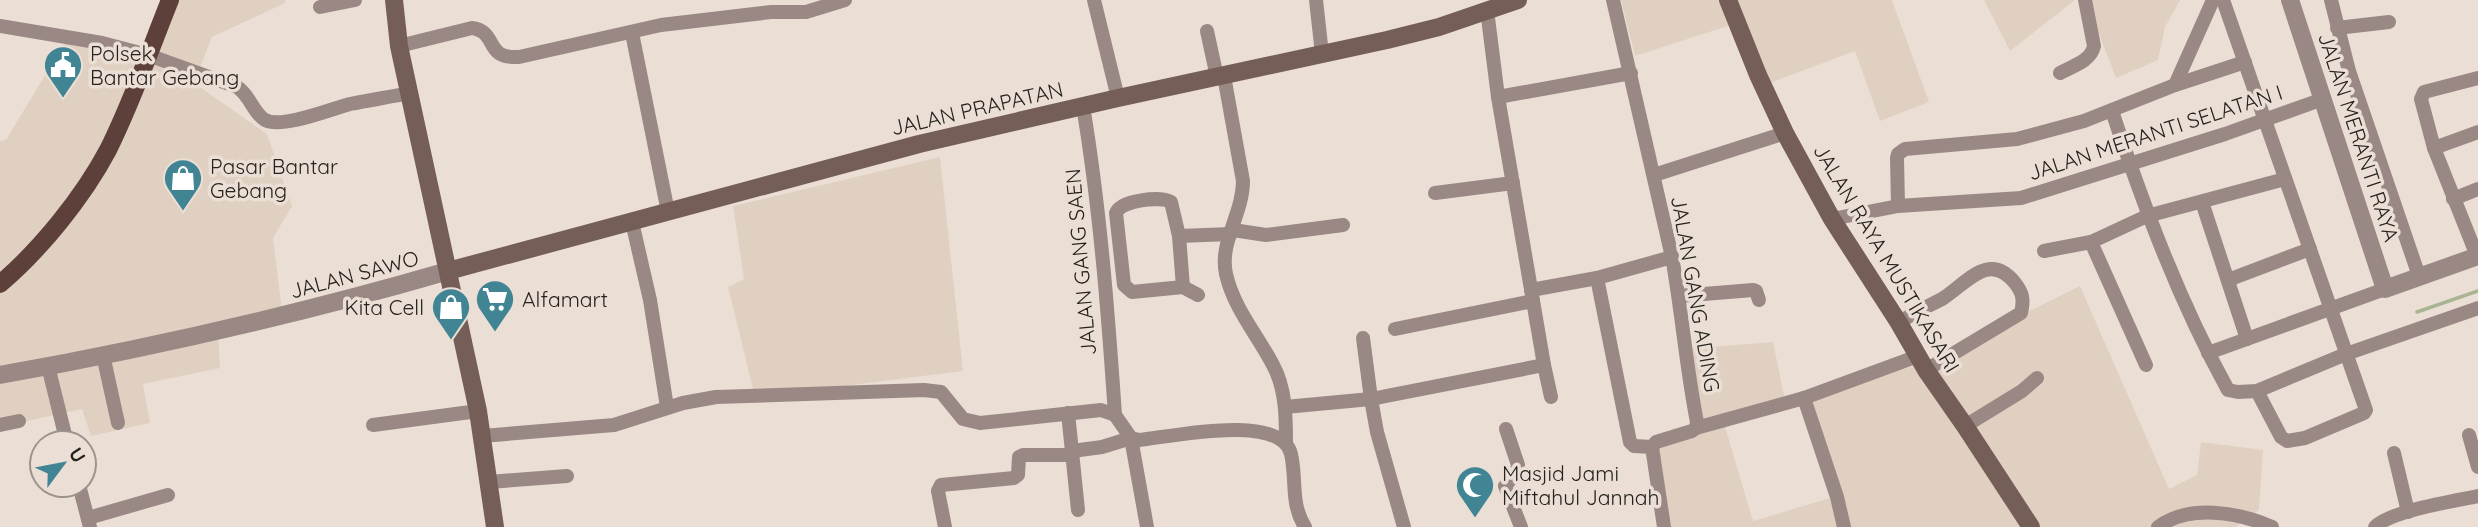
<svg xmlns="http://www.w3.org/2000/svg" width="2478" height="527" font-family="Quicksand,sans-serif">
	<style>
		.built { fill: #e0d0c1 }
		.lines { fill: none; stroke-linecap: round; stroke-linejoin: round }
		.stream { stroke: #a8b492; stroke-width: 3.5 }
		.minor { stroke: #9a8884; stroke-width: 14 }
		.tertiary { stroke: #9a8884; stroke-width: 18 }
		.secondary { stroke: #765e58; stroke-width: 18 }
		.primary { stroke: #5d403a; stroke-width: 18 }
		.labels { text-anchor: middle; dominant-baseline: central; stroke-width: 7; stroke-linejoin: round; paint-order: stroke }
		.poi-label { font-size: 21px; fill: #26221e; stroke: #ebdfd5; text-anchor: start }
		.street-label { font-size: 21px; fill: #26221e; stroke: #ebdfd5 }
	</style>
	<rect width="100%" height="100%" fill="#ebdfd5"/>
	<g class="built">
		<polygon points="163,0 285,0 285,3 212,37 194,83 267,134 292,206 273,238 283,319 218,330 220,368 143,384 150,423 91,436 82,409 0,427 0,141 6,140 68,37 143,52"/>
		<polygon points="1621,0 1892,0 1929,102 1880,121 1855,51 1759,87 1731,25 1635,56"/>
		<polygon points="1984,0 2075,0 2010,51"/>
		<polygon points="2086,0 2180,0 2165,27 2158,60 2116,78"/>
		<polygon points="940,157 963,371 755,397 728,287 744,279 733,206"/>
		<polygon points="2080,286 2169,489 2197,475 2201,442 2263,450 2259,510 2236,527 1663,527 1649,448 1699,428 1686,349 1773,342 1786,405 1724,423 1753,521 1840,495 1811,394 1922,364"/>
	</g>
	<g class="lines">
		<polyline class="stream" points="2417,312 2478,291"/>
		<g class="minor">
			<polyline points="1094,0 1118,98"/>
			<polyline points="1316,0 1322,54"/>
			<path d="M 1613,0 L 1672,257 C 1682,312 1686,367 1697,422 L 1696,428 L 1692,431 L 1656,442 L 1652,447 L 1664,527"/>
			<polyline points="2223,0 2366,410 2364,413 2305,438 2287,441 2281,437 2257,391"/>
			<polyline points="2331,0 2349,71 2419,276"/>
			<polyline points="320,7 355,0"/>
			<polyline points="1487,10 1498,97 1544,365 1551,397"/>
			<path d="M 0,26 L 102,43 L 148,55 L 237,87 C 250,95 253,113 265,120 C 282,129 331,109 350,104 C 370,100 390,97 410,93"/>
			<polyline points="2337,28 2389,22"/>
			<polyline points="1207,31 1217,77"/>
			<polyline points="632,33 668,212"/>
			<path d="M 399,46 L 472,28 C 499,32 483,59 519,57 L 661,25 L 771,12 L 806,12 L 845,0"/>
			<path d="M 2060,73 C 2073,66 2091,61 2094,46 L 2085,0"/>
			<path d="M 1224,76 L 1243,181 C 1243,214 1219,242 1226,274 C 1234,309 1257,334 1273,365 C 1286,389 1286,417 1286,444"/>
			<polyline points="2175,85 2213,0"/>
			<polyline points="1498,97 1631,73"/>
			<path d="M 1083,106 C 1100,208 1108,312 1115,415"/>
			<path d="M 2112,111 C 2144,207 2179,301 2228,390 L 2238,392 L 2257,391 L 2346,354 L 2478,308"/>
			<polyline points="2434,148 2478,132"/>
			<polyline points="1654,175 1785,133"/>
			<polyline points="1435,193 1513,183"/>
			<polyline points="2453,199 2478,189"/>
			<polyline points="2202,202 2247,339"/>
			<polyline points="1898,206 1897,158 1898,154 1905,149 2017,139 2084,121 2175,85 2245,62"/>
			<polyline points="1832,219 1898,206 2021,198 2225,134 2323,99"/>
			<polyline points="632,222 650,300 667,407"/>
			<polyline points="1233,230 1266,235 1343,225"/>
			<polyline points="1179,236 1231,234"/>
			<polyline points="2091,242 2146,365"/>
			<polyline points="2044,251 2091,242 2147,216 2285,179"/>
			<polyline points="2477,256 2434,148 2421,99 2424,92 2478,78"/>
			<polyline points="1597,278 1630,442 1634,446 1652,447"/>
			<polyline points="2228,280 2310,249"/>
			<path d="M 1183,287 L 1132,292 L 1124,285 L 1116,213 C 1121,200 1160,196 1171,202 L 1179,236 L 1183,287 L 1198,295"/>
			<polyline points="1531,290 1597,278 1672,257"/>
			<polyline points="1679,296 1753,290 1756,291 1759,300"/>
			<path d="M 1899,323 C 1912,313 1927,307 1942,299 C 1966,284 1989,250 2015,283 C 2023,293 2024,300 2021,313 L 1926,370"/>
			<polyline points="1395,329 1533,301"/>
			<polyline points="2208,353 2385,289"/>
			<polyline points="103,355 118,423"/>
			<polyline points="48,366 67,443"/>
			<polyline points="1804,398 1837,497 1844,527"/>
			<polyline points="1285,407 1371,399 1363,338"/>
			<polyline points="1068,413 1078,510"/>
			<polyline points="0,425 19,421"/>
			<polyline points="373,425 478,411"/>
			<polyline points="1965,426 2022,391 2037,378"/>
			<polyline points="1696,428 1804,398 1918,356"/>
			<polyline points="1506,429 1518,465 1517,472 1505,486 1521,527"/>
			<polyline points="2469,435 2478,467"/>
			<path d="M 482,436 L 614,425 L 683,403 L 716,397 L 924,390 L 941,392 L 963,419 L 980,423 L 1101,410 L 1115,415 L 1131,438 L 1139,440 C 1170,437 1281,412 1291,454 C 1297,480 1290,503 1305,527"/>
			<polyline points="1072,451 1102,447 1131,438 1147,527"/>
			<polyline points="2394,453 2408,512"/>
			<polyline points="489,482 567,476"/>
			<polyline points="79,485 90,527"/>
			<polyline points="88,518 168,495"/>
			<polyline points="945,527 938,491 941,485 1014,478 1018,475 1019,457 1023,455 1072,455"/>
			<polyline points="1404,527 1377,432 1371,399 1544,365"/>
			<path d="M 2158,527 C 2189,504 2238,512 2272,527"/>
			<path d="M 2375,527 C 2390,511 2454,501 2478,496"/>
		</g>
		<g class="tertiary">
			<polyline points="2290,0 2385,289 2478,256"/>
			<path d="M 0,375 C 151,348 300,314 448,271"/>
		</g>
		<g class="secondary">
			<polyline points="394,0 399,46 478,411 495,527"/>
			<polyline points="1728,0 1758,75 1785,133 1832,219 1899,323 1926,370 1965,426 2031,527"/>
			<polyline points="448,271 919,144 1118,98 1387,40 1439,27 1518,0"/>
		</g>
		<path class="primary" d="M 0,284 C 41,249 83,197 108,150 C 132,102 150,50 170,0"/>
	</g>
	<defs>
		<g id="civic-pin" transform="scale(2.0125)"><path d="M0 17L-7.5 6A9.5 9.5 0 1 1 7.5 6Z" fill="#418594" stroke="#ebdfd5"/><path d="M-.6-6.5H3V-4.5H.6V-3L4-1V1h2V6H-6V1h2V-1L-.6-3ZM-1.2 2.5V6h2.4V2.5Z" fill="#fff"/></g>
		<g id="shop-pin" transform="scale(2.0125)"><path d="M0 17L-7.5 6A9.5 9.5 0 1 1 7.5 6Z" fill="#418594" stroke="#ebdfd5"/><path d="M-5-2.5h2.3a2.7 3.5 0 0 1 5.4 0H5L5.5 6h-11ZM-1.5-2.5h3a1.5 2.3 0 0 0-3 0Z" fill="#fff"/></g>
		<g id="supermarket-pin" transform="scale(2.0125)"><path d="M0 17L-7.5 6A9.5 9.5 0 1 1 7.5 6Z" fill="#418594" stroke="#ebdfd5"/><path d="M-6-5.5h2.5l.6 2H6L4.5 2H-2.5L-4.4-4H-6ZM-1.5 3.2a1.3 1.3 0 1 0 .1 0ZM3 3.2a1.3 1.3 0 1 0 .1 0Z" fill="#fff"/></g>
		<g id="mosque-pin" transform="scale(2.0125)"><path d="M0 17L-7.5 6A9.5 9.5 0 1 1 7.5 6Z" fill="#418594" stroke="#ebdfd5"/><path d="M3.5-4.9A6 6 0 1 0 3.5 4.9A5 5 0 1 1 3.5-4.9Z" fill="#fff"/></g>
	</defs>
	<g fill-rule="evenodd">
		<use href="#civic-pin" x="63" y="65"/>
		<use href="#shop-pin" x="183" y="178"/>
		<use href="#supermarket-pin" x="495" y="299"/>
		<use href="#shop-pin" x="451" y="307"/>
		<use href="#mosque-pin" x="1475" y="485"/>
	</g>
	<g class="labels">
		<g class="poi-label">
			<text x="90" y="53">Polsek<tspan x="90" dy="24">Bantar Gebang</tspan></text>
			<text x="210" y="166">Pasar Bantar<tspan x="210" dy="24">Gebang</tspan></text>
			<text x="522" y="299">Alfamart</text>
			<text x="424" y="307" text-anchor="end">Kita Cell</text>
			<text x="1502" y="473">Masjid Jami<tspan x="1502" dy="24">Miftahul Jannah</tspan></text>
		</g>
		<g class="street-label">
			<text transform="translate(977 108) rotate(-13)">JALAN PRAPATAN</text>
			<text transform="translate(2155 132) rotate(-18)">JALAN MERANTI SELATAN I</text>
			<text transform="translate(2359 137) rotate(72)">JALAN MERANTI RAYA</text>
			<text transform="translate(1887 258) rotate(59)">JALAN RAYA MUSTIKASARI</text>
			<text transform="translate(1080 262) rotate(-95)">JALAN GANG SAEN</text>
			<text transform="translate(354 274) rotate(-15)">JALAN SAWO</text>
			<text transform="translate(1696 294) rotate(80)">JALAN GANG ADING</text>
		</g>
	</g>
	<g transform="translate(63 464) rotate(58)"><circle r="33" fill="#ebdfd5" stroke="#9c938c" stroke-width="2"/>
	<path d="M0-5L12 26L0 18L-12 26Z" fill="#418594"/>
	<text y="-10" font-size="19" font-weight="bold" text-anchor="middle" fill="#26221e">U</text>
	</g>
</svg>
